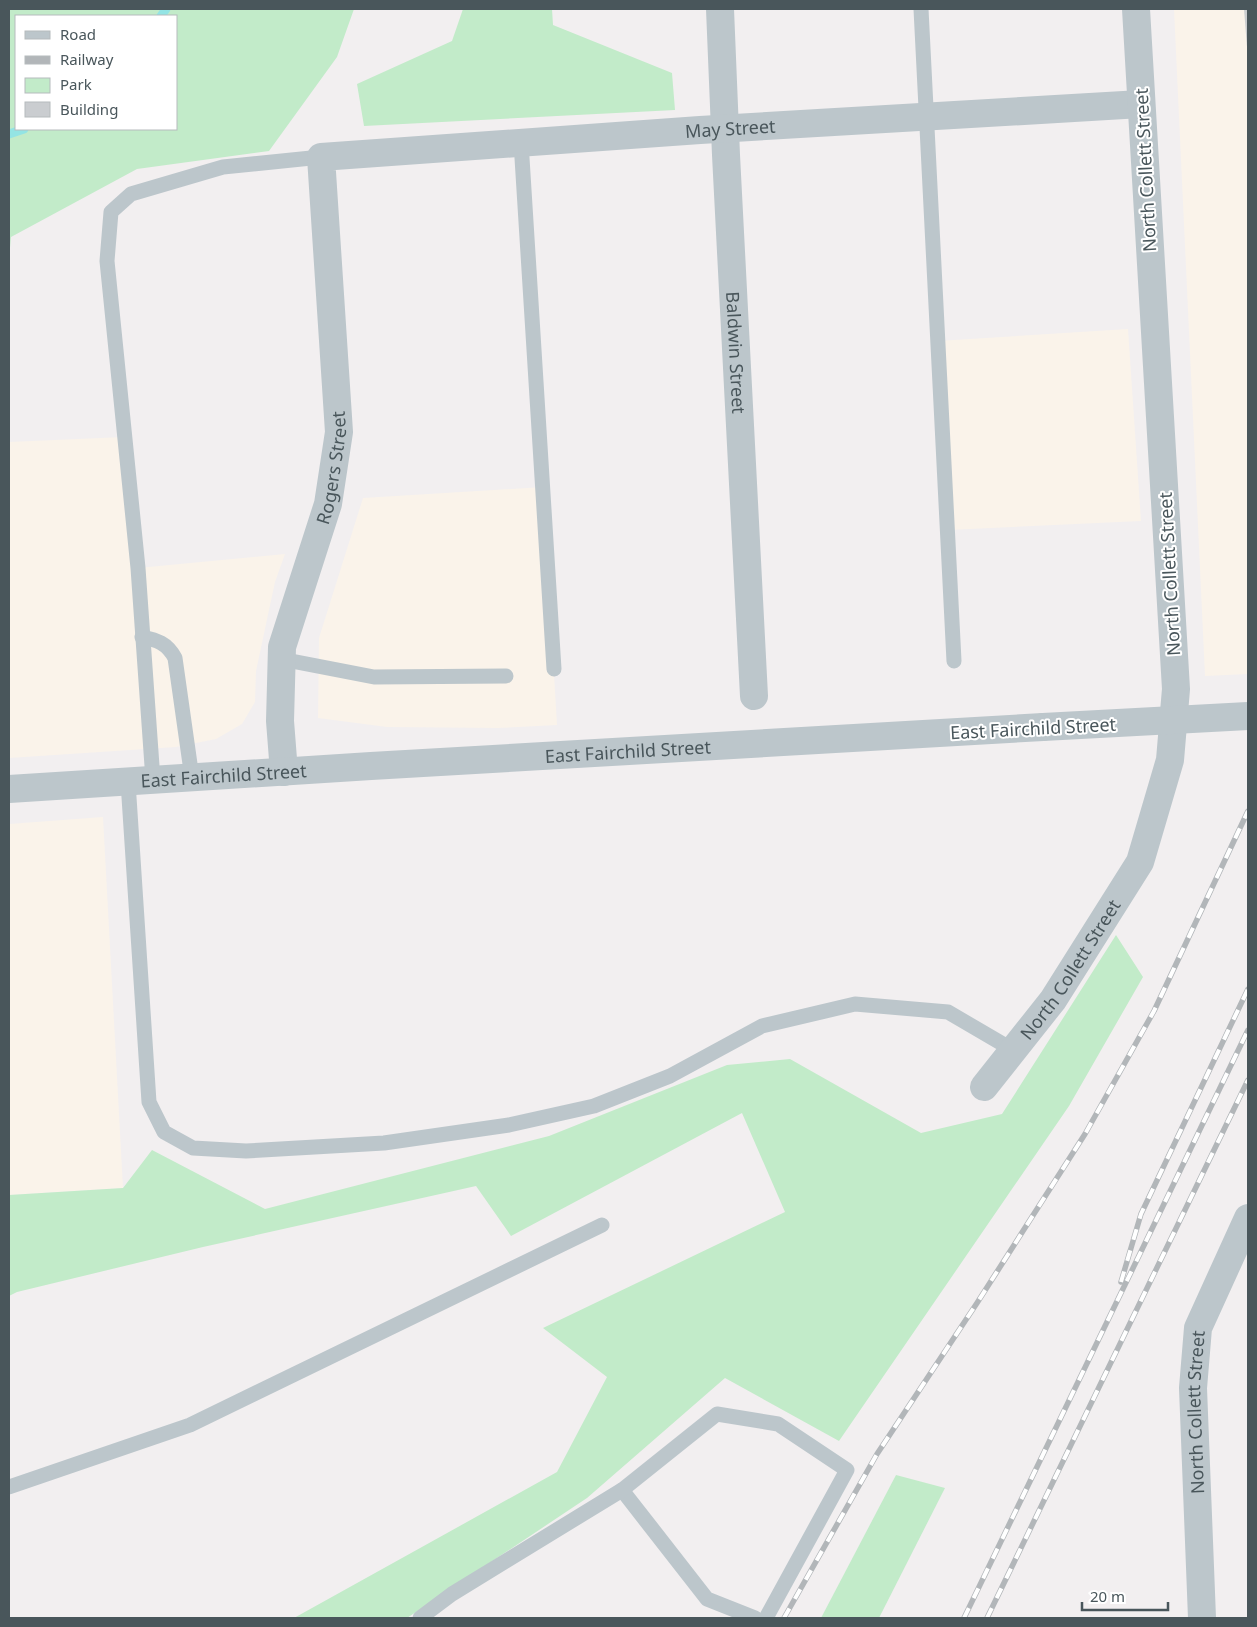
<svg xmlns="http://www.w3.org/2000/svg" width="1257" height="1627" font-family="'Noto Sans',sans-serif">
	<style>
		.commercial { fill: #faf3ea }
		.green { fill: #c2ebc9; fill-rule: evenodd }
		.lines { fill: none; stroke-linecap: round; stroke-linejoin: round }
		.stream { stroke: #93e4e4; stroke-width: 9 }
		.building { fill: #cacdd0 }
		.service { stroke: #bcc6cb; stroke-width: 15 }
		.minor { stroke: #bcc6cb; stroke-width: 28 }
		.tertiary { stroke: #bcc6cb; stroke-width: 28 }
		.rail-casing { stroke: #b2b6b9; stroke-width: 5.5 }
		.rail { stroke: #fff; stroke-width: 4; stroke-dasharray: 11; stroke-linecap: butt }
		.tertiary-bridge { stroke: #bcc6cb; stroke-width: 28 }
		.labels { text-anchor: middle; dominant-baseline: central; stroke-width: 4; stroke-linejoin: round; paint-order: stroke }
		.street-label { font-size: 18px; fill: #49565b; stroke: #fff }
	</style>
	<rect width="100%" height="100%" fill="#f2eff0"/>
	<g class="commercial">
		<polygon points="1174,9 1248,9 1248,674 1205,676"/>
		<polygon points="1128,329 1141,521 948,530 938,341"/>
		<polygon points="124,437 138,568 285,554 275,582 256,671 255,702 242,724 216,739 176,747 9,758 9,442"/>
		<polygon points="543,487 557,725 498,728 387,727 318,718 319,638 363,498"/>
		<polygon points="103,817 123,1188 9,1195 9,824"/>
	</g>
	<g class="green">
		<path d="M 9,9 L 354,9 L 337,57 L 269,151 L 137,169 L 11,237 L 9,259 ZM 16,16 L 176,16 L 176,129 L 16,129 Z"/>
		<polygon points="463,9 552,9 553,25 672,73 675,110 364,126 357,84 452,41"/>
		<polygon points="1116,935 1143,977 1069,1106 839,1441 725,1378 587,1498 407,1618 294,1618 557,1472 607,1377 543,1328 785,1212 742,1113 511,1236 476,1186 203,1247 17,1292 9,1296 9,1195 123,1188 152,1150 265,1209 549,1136 727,1065 790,1059 921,1133 1002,1114"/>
		<polygon points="896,1475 945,1488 879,1618 821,1618"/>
	</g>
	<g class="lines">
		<g class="stream">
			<polyline points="161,16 166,9"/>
			<polyline points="9,134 24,129"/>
		</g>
	</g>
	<polygon class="building" points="1244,9 1248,9 1248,47 1247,47"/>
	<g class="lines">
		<g class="service">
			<polyline points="921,9 954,661"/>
			<polyline points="521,142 554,669"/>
			<path d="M 142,637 C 157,640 167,643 175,658 L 192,778"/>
			<polyline points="281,659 374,677 506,676"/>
			<polyline points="153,780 138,568 107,261 111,212 131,194 223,167 321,157"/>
			<polyline points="128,782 149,1102 164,1132 193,1148 246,1151 384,1143 509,1125 594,1106 670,1076 762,1026 855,1004 948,1012 1013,1050"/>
			<polyline points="9,1487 190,1425 602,1225"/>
			<polyline points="622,1490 707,1599 755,1618"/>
			<polyline points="420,1618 452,1594 622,1490 717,1414 778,1424 847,1470 766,1618"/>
		</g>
		<g class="minor">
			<path id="s1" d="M 720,9 L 726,155 L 754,696"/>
			<path id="s2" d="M 284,772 L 280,721 L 282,647 L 328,504 L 339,432 L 321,157 L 700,130 L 1141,104"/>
			<path id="s3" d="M 984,1087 L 1053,1000 L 1140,862 L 1170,760 L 1176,689 L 1136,9"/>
			<path id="s4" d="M 1202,1618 L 1193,1388 L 1198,1328 L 1248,1218"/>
		</g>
		<path class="tertiary" id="s5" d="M 9,789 L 371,766 L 1043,727"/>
		<g class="rail-casing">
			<g id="rail">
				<polyline points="1121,1282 1141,1214 1248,989"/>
				<polyline points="784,1618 877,1454 977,1303 1085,1134 1154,1011 1248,811"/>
				<polyline points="964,1618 1248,1030"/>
				<polyline points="987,1618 1248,1080"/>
			</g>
		</g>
		<use href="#rail" class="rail"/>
		<polyline class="tertiary-bridge" points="1043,727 1248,716"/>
	</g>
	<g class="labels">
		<g class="street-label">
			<text stroke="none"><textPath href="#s2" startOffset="1034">May Street</textPath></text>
			<text transform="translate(1145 170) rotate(-93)">North Collett Street</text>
			<text stroke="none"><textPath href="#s1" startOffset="344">Baldwin Street</textPath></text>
			<text stroke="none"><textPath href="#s2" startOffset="312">Rogers Street</textPath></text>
			<text transform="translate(1169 574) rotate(-93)">North Collett Street</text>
			<text transform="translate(1033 728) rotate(-3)">East Fairchild Street</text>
			<text stroke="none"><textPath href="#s5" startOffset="620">East Fairchild Street</textPath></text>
			<text stroke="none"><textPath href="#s5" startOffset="215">East Fairchild Street</textPath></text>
			<text stroke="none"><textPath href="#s3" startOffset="146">North Collett Street</textPath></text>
			<text stroke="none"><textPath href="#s4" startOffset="206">North Collett Street</textPath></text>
		</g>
	</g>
	<rect width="1257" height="1627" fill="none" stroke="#49565b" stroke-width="20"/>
	<rect x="15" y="15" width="162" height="115" fill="#ffffff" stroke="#b6bbbd"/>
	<rect x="25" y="31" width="25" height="8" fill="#bcc6cb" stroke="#b6bbbd"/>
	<text x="60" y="40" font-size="15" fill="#49565b">Road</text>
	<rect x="25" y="56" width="25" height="8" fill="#b2b6b9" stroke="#b6bbbd"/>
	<text x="60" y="65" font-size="15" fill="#49565b">Railway</text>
	<rect x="25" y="78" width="25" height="15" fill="#c2ebc9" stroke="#b6bbbd"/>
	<text x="60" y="90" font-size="15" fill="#49565b">Park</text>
	<rect x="25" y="102" width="25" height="15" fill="#cacdd0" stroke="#b6bbbd"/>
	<text x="60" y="115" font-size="15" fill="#49565b">Building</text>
	<path d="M1082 1602v8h86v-8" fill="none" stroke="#49565b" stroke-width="2.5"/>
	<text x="1090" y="1602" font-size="15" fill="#49565b" stroke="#ffffff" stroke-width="4" paint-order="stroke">20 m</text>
</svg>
